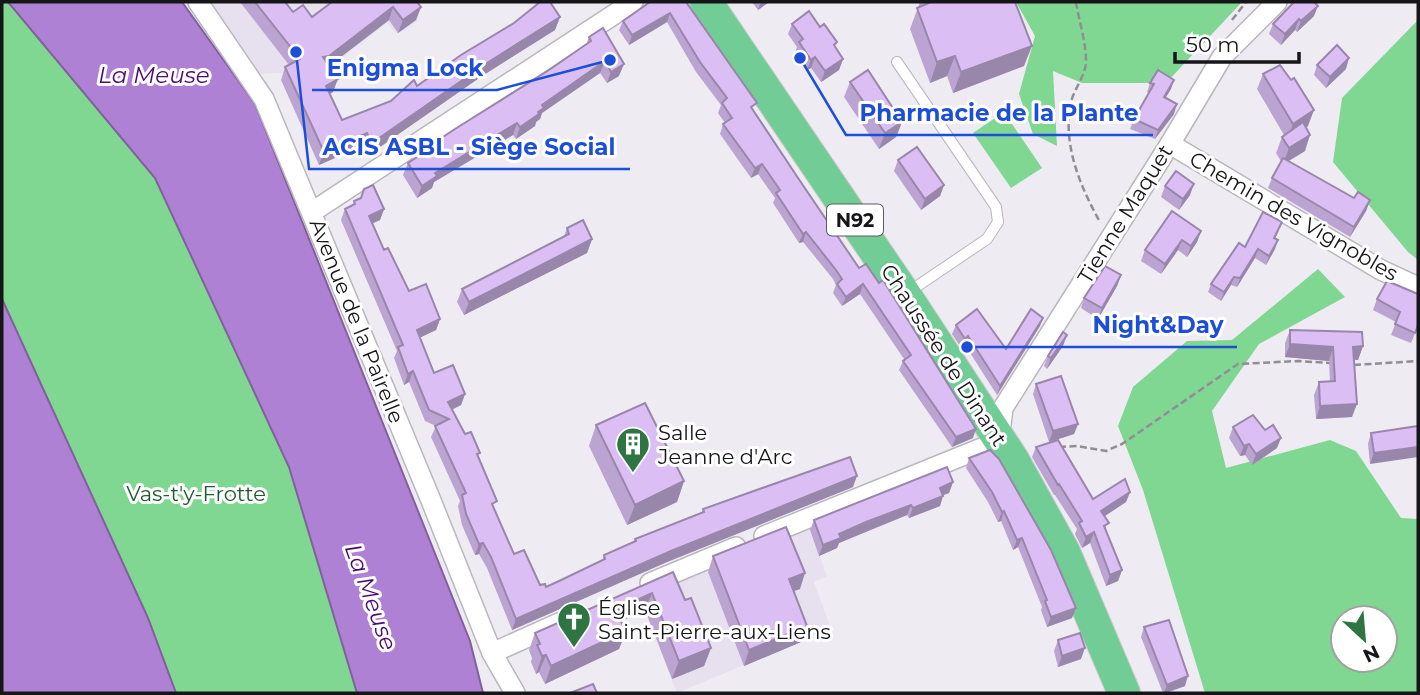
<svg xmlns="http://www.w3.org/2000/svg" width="1420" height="695" font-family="Montserrat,sans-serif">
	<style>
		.built { fill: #e7e0ef }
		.green { fill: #7fd792; fill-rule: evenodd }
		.water { fill: #af81d5; stroke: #81619c; stroke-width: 2 }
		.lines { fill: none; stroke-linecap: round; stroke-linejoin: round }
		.lane-casing { stroke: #bab6be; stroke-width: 12 }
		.street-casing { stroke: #bab6be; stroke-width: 22 }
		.primary-casing { stroke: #ccc; stroke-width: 34 }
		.path { stroke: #908d93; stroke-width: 2.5; stroke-dasharray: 7 3.5; stroke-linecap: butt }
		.lane { stroke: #fff; stroke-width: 10 }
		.street { stroke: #fff; stroke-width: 19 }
		.primary { stroke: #72cc96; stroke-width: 32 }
		.wall { fill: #bca4d2 }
		.shaded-wall { fill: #9986ab }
		.building { fill: #dbbff4; stroke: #9986ab; stroke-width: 2 }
		.labels { text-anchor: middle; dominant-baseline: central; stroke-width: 6; stroke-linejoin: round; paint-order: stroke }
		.shield { fill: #fff; stroke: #5c5b5d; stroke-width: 2 }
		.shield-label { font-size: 19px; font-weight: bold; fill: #161517 }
		.street-label { font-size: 21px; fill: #161517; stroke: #fff }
		.poi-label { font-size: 21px; fill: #161517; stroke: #fff; text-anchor: start }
		.park-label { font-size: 21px; fill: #1d5b2f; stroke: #fff }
		.water-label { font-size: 23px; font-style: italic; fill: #4e0a73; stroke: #fff }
		.leader { fill: none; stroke: #1d4ed8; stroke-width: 2.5 }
		.callout-dot { fill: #1d4ed8; stroke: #fff; stroke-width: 2.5 }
		.callout-label { font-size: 23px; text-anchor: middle; font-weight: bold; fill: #1d4ed8; stroke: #fff; stroke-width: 6; stroke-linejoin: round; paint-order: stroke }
	</style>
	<rect width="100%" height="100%" fill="#efebf3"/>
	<g class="built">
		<polygon points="207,2 402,2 418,21 397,34 387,23 325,71 258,74"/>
		<polygon points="810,529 827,576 814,582 831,629 677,693 645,610 671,600 665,587"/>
	</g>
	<g class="green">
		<polygon points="2,2 8,2 155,178 289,467 357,693 176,693 148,618 2,299"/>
		<polygon points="1016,2 1242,2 1166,83 1082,83 1053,71 1057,146 1033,134 1019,94 1035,36"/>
		<polygon points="1418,20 1418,260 1408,252 1333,162 1342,98"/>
		<polygon points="1004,112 1042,168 1011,188 973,133"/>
		<path d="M 1318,269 L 1345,297 L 1259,344 L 1212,411 L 1226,468 L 1330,440 L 1356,451 L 1401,518 L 1418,519 L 1418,693 L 1205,693 L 1143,490 L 1118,426 L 1133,387 L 1187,341 L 1232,340 ZM 1343,618 L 1385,618 L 1385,660 L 1343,660 Z"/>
	</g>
	<g class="water">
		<polygon points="8,2 182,2 255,104 470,641 483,693 357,693 289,467 155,178"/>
		<polygon points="2,299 148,618 176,693 2,693"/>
	</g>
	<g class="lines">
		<g class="lane-casing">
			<polyline id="lane" points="897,62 996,207 998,222 987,239 907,293"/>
		</g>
		<g class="street-casing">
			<g id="street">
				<polyline points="198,2 264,99 430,498 492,653 515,693"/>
				<polyline points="1170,144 1381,270 1418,287"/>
				<polyline points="312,212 633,2"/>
				<polyline points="764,536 999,441 1003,408 1170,144 1222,57 1277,2"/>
				<polyline points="650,583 736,547"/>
				<polyline points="492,653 559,623"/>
			</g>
		</g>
		<g class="primary-casing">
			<polyline id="primary" points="706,2 905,295 1013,460 1064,552 1124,693"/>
		</g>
		<g class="path">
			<path d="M 1076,2 C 1079,21 1086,42 1086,61 C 1086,75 1074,89 1071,102 C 1062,144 1080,186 1100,222"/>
			<polyline points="1232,20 1246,2"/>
			<polyline points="1354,365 1418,361"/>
			<polyline points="1059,447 1077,446 1106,451 1122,444 1238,364 1298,361 1330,363"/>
		</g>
		<use href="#lane" class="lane"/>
		<use href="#street" class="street"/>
		<use href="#primary" class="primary"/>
	</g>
	<g class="wall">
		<polygon points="240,2 285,2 293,12 312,17 332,2 421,7 416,20 398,33 389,20 329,66 333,92 330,94 342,120 391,101 417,86 560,17 555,30 482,76 367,156 362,146 319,165 281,80 285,67 289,65"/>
		<polygon points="686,2 754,111 973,438 952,447 899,370 903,361 904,359 860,294 842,306 833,293 836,285 833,279 803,242 799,243 773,203 775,198 758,174 751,178 720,134 723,124 725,123 718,113 721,105 696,72 667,22 629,45 619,30 623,21"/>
		<polygon points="752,2 769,2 758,10"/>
		<polygon points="920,2 1015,2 1024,66 953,93 947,76 930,83 910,29"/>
		<polygon points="1314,16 1297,32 1295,30 1281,45 1269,34 1273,24"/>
		<polygon points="792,24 835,48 843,59 839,70 821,82 811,68 807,70 795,53 797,47 788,34"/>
		<polygon points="589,37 619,76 607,83 600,73 542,113 540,119 536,122 535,126 516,139 513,135 434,182 432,188 417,198 403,175 408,163 439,143 440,139 549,70 586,45"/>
		<polygon points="1317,65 1346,69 1326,88 1314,75"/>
		<polygon points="1263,74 1308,126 1306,128 1305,151 1289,161 1354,198 1370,200 1366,211 1350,237 1268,188 1272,178 1281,161 1276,153 1282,137 1284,135 1257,89"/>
		<polygon points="850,82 902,122 896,137 879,149 844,97"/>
		<polygon points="1150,83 1171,89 1165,98 1174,114 1155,139 1130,129 1134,119 1149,93 1147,92"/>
		<polygon points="898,160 944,185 940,196 921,210 894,171"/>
		<polygon points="1165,186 1190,195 1179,210 1161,197"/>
		<polygon points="354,201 384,209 380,220 372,223 384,250 409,291 440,319 436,330 420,337 434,373 465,394 461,405 452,410 478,457 494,509 514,554 540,585 546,587 602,561 604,555 634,542 635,539 702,512 703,509 853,487 667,562 512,630 487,568 479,554 475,555 462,525 458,506 460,501 431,437 436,426 425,421 409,382 404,385 394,358 397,351 341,220 345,209 353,205"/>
		<polygon points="567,228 592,239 587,253 464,315 457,302 462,289 564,236"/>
		<polygon points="1201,231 1197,242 1187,257 1178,250 1161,274 1141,261 1145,250"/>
		<polygon points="1279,231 1275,239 1275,249 1266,265 1255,258 1237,287 1231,285 1221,301 1208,292 1211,284 1245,247"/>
		<polygon points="1121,275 1117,286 1098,319 1081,308 1084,298"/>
		<polygon points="1418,294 1418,332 1416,331 1411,343 1391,335 1396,322 1373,310 1377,299"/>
		<polygon points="956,325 1006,349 1040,326 997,395 965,345 961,348 952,334"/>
		<polygon points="1290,330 1363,346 1358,360 1354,360 1352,417 1316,419 1314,395 1319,382 1330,381 1329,361 1285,357 1285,343"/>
		<polygon points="1063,346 1047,369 1044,366 1048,356"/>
		<polygon points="1036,384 1078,424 1074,434 1049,442 1033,394"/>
		<polygon points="596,425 684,481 677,502 627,525 589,446"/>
		<polygon points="1418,426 1370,464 1368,444 1371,433"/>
		<polygon points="1233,427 1277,448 1252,465 1245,455 1240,456 1229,438"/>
		<polygon points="1036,447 1093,499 1130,492 1126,502 1105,516 1106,530 1122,570 1118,581 1106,586 1090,543 1082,548 1075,534 1077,529 1055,495 1054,495 1032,457"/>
		<polygon points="990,450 1072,618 1047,627 1041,610 1042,607 1018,547 1013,550 1001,521 998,522 988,502 966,468 969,458"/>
		<polygon points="953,482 949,493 943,495 940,506 909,518 907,515 863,533 839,543 837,548 819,556 810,530 814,520"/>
		<polygon points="713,556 800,589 793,591 801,642 744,666 708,572"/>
		<polygon points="673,572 685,600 711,648 704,666 672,679 645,610 621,621 626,631 619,649 545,684 539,672 536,674 531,662 532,658 529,650 535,633"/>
		<polygon points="1144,627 1185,686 1167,693 1163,693 1141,637"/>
		<polygon points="1058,640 1081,659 1058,667 1054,651"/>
	</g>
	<g class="shaded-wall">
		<polygon points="761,2 769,2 758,10"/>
		<polygon points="1318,6 1314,16 1297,32 1301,21"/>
		<polygon points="393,7 389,20 324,70 323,57"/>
		<polygon points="421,7 416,20 398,33 403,20"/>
		<polygon points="670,13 667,22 629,45 632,35"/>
		<polygon points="560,17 555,30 482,76 367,156 372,143 487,63"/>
		<polygon points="1299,19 1295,30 1281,45 1285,34"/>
		<polygon points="1032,46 1024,66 953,93 961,72"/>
		<polygon points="955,56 947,76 930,83 937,62"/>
		<polygon points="815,57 811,68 807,70 811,60"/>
		<polygon points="1349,58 1346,69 1326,88 1330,77"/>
		<polygon points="843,59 839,70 821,82 825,71"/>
		<polygon points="605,61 600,73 542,113 540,119 536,122 535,126 516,139 520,127 542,105"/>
		<polygon points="624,64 619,76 607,83 611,72"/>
		<polygon points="338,79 333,92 321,99 326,86"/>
		<polygon points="1174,80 1171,89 1160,107 1164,97"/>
		<polygon points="1177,104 1174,114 1155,139 1158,130"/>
		<polygon points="1314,110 1308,126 1287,140 1293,124"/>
		<polygon points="902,122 896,137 879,149 885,133"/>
		<polygon points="517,123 513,135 434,182 432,188 417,198 422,186 435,173"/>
		<polygon points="367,133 362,146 319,165 324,152"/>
		<polygon points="1310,135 1305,151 1283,164 1289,148"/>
		<polygon points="762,164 758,174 751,178 755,168"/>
		<polygon points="1194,184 1190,195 1179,210 1183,199"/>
		<polygon points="944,185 940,196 921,210 925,199"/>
		<polygon points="1370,200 1366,211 1350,237 1354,227"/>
		<polygon points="384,209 380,220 365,227 369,216"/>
		<polygon points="1201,231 1197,242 1187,257 1191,246"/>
		<polygon points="806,232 803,242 799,243 803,234"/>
		<polygon points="592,239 587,253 464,315 469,302"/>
		<polygon points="1182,240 1178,250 1161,274 1165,264"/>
		<polygon points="1278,240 1275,249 1266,265 1269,256"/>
		<polygon points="1258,249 1255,258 1237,287 1240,278"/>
		<polygon points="1121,275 1117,286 1098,319 1102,308"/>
		<polygon points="1234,277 1231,285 1221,301 1224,292"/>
		<polygon points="863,284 860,294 842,306 846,297"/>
		<polygon points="1043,318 1040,326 997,395 1000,386"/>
		<polygon points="440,319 436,330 413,341 417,330"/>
		<polygon points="1067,335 1063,346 1047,369 1051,358"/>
		<polygon points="968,336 965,345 961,348 965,339"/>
		<polygon points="1290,344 1333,347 1329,361 1285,357"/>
		<polygon points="1363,346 1358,360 1349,360 1353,347"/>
		<polygon points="413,371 409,382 404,385 408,374"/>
		<polygon points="465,394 461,405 444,413 448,402"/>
		<polygon points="1357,404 1352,417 1316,419 1320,406"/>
		<polygon points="1078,424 1074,434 1049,442 1053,431"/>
		<polygon points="976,429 973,438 952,447 956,437"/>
		<polygon points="1281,438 1277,448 1252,465 1256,454"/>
		<polygon points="1249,444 1245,455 1240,456 1244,446"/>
		<polygon points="1418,447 1418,457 1370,464 1374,453"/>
		<polygon points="857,476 853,487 667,562 512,630 516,619 671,551"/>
		<polygon points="684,481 677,502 627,525 635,505"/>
		<polygon points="953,482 949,493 936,498 940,488"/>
		<polygon points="1130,492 1126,502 1097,521 1101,511"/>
		<polygon points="943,496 940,506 909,518 913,508"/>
		<polygon points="911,505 907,515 839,543 837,548 819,556 823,545 839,534"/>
		<polygon points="1004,511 1001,521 998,522 1002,512"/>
		<polygon points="1094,532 1090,543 1082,548 1086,537"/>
		<polygon points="1022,538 1018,547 1013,550 1017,540"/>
		<polygon points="483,543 479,554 475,555 479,544"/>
		<polygon points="1122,570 1118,581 1106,586 1110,575"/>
		<polygon points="805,573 800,589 783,595 789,579"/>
		<polygon points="652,593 645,610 609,627 615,610"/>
		<polygon points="1076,608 1072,618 1047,627 1051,617"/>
		<polygon points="807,626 801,642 744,666 749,650"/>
		<polygon points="626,631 619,649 545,684 551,666"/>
		<polygon points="711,648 704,666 672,679 679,661"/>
		<polygon points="1085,648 1081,659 1058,667 1062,656"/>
		<polygon points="546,655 539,672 536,674 542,656"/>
		<polygon points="1188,676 1185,686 1164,693 1167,685"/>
	</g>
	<g class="building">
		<polygon points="255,2 285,2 293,12 303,5 312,17 332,2 417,2 421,7 403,20 393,7 329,56 323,57 338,79 326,86 342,120 391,101 414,80 417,86 461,55 514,23 540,2 550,2 560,17 487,63 372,143 367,133 324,152 285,67 300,59"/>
		<polygon points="650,2 686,2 757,103 751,107 798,178 859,268 866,264 879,283 883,280 976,429 956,437 903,361 911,355 863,284 846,297 837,284 842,279 836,270 806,232 803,234 776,193 780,190 762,164 755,168 723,124 732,118 722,103 727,98 700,62 670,13 632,35 623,21"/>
		<polygon points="931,2 1015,2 1032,46 961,72 955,56 937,62 917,8"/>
		<polygon points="1294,2 1314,2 1318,6 1301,21 1299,19 1285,34 1273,24"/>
		<polygon points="809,11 820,27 824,24 837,42 834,45 843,59 825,71 815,57 811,60 799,42 803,39 792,24"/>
		<polygon points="603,28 624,64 611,72 605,61 542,105 544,108 538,112 539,114 520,127 517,123 435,173 437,176 422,186 408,163 442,141 440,139 455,129 549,70 591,41 589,37"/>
		<polygon points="1337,45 1349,58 1330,77 1317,65"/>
		<polygon points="1280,65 1291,80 1294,78 1314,110 1293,124 1263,74"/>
		<polygon points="868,70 902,122 885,133 850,82"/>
		<polygon points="1158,70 1174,80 1164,97 1177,104 1158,130 1134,119 1154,84 1150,83"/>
		<polygon points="1303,122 1310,135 1289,148 1282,137"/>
		<polygon points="917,147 944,185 925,199 898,160"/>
		<polygon points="1283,158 1354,198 1358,192 1370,200 1354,227 1272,178"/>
		<polygon points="1176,171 1194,184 1183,199 1165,186"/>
		<polygon points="373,185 384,209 369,216 384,250 388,248 409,291 426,284 440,319 417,330 434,373 453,365 465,394 448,402 465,434 471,432 480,453 477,454 497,501 492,504 514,554 524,550 540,585 545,584 546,587 557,582 605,559 604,555 636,541 635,539 704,512 703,509 850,457 857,476 671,551 516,619 491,557 483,543 479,544 466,514 462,495 466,493 435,426 449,419 429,410 413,371 408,374 398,347 403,345 345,209 355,204 354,201 361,198 364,189"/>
		<polygon points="1172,211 1201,231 1191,246 1182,240 1165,264 1145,250"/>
		<polygon points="1263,212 1282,222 1274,238 1278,240 1269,256 1258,249 1240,278 1234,277 1224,292 1211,284 1239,243 1245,247"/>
		<polygon points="583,220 592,239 469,302 462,289 569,234 567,228"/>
		<polygon points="1105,266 1121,275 1102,308 1084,298"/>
		<polygon points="1387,281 1418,294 1418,325 1415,333 1395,324 1400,312 1377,299"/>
		<polygon points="977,309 1006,349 1031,309 1043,318 1000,386 968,336 965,339 956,325"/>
		<polygon points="1290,330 1362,332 1363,346 1353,347 1357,404 1320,406 1319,382 1335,381 1333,347 1290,344"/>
		<polygon points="1063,332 1067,335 1051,358 1048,356"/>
		<polygon points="1061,376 1078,424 1053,431 1036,384"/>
		<polygon points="645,403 684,481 635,505 596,425"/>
		<polygon points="1253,415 1265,430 1273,425 1281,438 1256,454 1249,444 1244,446 1233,427"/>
		<polygon points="1418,426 1418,447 1374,453 1371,433"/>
		<polygon points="1058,440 1093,499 1125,479 1130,492 1101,511 1109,523 1104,526 1122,570 1110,575 1094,532 1086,537 1079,523 1082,521 1059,484 1058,485 1036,447"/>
		<polygon points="990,450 999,459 1051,550 1076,608 1051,617 1045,601 1047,600 1022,538 1017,540 1004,511 1002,512 992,492 969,458"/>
		<polygon points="947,467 953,482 940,488 943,496 913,508 911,505 866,522 839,534 841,538 823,545 814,520"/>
		<polygon points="786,527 805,573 789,579 807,626 749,650 713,556"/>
		<polygon points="673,572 685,600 691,598 711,648 679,661 652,593 615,610 626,631 551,666 546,655 542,656 537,645 540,644 535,633"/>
		<polygon points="1169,620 1188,676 1167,685 1144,627"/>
		<polygon points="1080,633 1085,648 1062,656 1058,640"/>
		<polygon points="593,684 597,693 570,693"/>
	</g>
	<defs>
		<g id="building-pin" transform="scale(1.75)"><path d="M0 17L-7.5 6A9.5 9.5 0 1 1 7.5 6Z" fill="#2e7541" stroke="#fff"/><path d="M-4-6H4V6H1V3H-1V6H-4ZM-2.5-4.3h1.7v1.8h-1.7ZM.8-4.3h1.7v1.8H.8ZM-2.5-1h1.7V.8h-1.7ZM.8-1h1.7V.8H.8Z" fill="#fff"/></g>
		<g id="church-pin" transform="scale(1.75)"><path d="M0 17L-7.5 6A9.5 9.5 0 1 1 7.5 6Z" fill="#2e7541" stroke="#fff"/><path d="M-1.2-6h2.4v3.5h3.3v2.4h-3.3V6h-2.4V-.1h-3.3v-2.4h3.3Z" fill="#fff"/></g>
	</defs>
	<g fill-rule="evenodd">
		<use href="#building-pin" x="633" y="444"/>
		<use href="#church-pin" x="574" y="619"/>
	</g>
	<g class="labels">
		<rect class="shield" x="827" y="204.5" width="56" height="31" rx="5"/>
		<g class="shield-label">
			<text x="855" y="220">N92</text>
		</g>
		<g class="street-label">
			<text transform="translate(1125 214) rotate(-58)">Tienne Maquet</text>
			<text transform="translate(1294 216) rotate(30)">Chemin des Vignobles</text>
			<text transform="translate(357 321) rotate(68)">Avenue de la Pairelle</text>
			<text transform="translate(944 355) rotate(57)">Chaussée de Dinant</text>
		</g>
		<g class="poi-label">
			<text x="658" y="432">Salle<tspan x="658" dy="24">Jeanne d'Arc</tspan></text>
			<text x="598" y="607">Église<tspan x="598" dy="24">Saint-Pierre-aux-Liens</tspan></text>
		</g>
		<g class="park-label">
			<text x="196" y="493">Vas-t'y-Frotte</text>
		</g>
		<g class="water-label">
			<text x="154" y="75">La Meuse</text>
			<text transform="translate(371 597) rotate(70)">La Meuse</text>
		</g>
	</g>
	<path class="leader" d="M610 60L497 90H312M800 58L846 135H1153M296 52L309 169H630M967 347L1079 347H1237"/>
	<g class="callout-dot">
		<circle cx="610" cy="60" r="7"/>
		<circle cx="800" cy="58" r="7"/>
		<circle cx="296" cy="52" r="7"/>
		<circle cx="967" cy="347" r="7"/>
	</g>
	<g class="callout-label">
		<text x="405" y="76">Enigma Lock</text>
		<text x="999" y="121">Pharmacie de la Plante</text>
		<text x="469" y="155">ACIS ASBL - Siège Social</text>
		<text x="1158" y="333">Night&amp;Day</text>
	</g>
	<rect width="1420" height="695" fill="none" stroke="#161517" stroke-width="7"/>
	<g transform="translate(1364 639) rotate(154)"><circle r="33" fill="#ffffff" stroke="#a2a1a2" stroke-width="2"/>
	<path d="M0-5L12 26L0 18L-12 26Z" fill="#2e7541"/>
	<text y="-10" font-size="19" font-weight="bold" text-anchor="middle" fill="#161517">N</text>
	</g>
	<path d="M1175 52v10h124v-10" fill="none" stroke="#161517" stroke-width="3.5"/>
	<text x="1186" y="52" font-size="21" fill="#161517" stroke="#ffffff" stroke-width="5" paint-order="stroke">50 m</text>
</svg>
